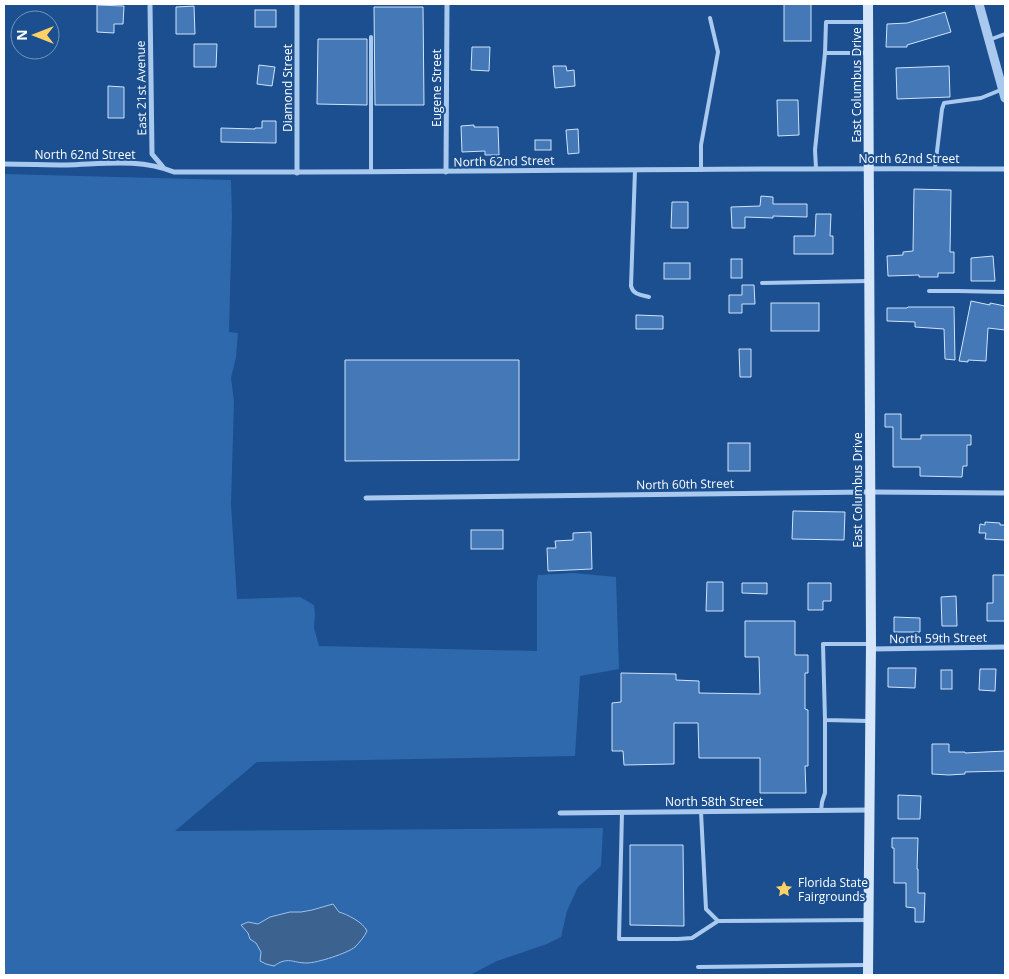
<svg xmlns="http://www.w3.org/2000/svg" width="1009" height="979" font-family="'Open Sans',sans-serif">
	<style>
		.green { fill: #2e69ad; fill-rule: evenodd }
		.water { fill: #3c6290; stroke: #9cc4f0 }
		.building { fill: #4478b7; stroke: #cfe3fa }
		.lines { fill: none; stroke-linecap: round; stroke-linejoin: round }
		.service { stroke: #a9c9ee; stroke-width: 4 }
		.minor { stroke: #a9c9ee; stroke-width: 5 }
		.tertiary { stroke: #a9c9ee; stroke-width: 9 }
		.secondary { stroke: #d6e6fa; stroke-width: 10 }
		.labels { text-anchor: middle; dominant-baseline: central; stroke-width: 4; stroke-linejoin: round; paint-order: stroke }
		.street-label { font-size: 12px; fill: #fff; stroke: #1b4f8f }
		.poi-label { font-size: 12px; fill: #fff; stroke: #1b4f8f; text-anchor: start }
	</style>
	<rect width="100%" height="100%" fill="#1b4f8f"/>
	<path class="green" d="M 4,174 L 231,180 L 232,216 L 229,332 L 238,333 L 236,357 L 231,378 L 234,401 L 231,504 L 237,599 L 300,597 L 314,605 L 315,615 L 314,628 L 319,646 L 537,651 L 537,582 L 538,575 L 573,573 L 616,577 L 619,669 L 580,676 L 575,756 L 257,762 L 175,831 L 603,828 L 601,866 L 578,887 L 567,911 L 561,937 L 547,944 L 497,961 L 470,975 L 4,975 ZM 325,906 L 346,914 L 366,927 C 362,951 342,953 322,957 C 314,959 306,961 299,962 C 291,963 288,959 280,962 L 261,952 L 256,943 L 250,939 L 248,933 L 248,922 L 258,924 L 270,917 L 290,912 L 302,912 Z"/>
	<path class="water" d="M 333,904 L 339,912 C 347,914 364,923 367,931 C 364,937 360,942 355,947 C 348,953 317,963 307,963 C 292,963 288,956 274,966 L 266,964 L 260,961 L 261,952 L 256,943 L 250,939 L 248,933 L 241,925 L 248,922 L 258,924 L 270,917 L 290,912 L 301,912 L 312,910 Z"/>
	<g class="building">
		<rect x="784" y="4" width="27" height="37"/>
		<polygon points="97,5 124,6 123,24 114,24 114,33 97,32"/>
		<polygon points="194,6 195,34 176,34 176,7"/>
		<polygon points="374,7 423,7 424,105 375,105"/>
		<rect x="255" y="10" width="21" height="17"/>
		<polygon points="945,12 951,32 907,45 907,47 886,47 887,24 907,23"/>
		<polygon points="318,39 367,39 367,105 317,104"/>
		<polygon points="194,44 217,44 216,67 194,67"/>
		<polygon points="472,47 490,47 489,71 471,70"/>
		<polygon points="259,65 275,67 272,86 257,84"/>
		<polygon points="553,66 566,66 567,71 574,70 575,86 555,88"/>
		<polygon points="949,66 950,97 897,99 896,68"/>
		<polygon points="108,86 124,87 124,118 108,118"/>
		<polygon points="777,100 798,100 799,135 778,136"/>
		<polygon points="262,121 276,121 276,143 221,142 221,128 255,129 255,128 262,128"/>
		<polygon points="474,125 474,127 498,127 499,155 485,155 485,151 462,152 461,126"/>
		<polygon points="578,129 579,153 568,154 566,130"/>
		<rect x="535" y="140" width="16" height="10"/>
		<polygon points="914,189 951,190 950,252 954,252 954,273 938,273 938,277 919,277 919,275 888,276 887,256 903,255 903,252 913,251"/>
		<polygon points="761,196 773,197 773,204 807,204 807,217 773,216 773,218 745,217 745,228 732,228 731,207 760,206"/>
		<polygon points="672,202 688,202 688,228 671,228"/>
		<polygon points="816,214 831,214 830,236 833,236 833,254 794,254 794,236 815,236"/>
		<polygon points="993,256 995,281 971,281 971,258"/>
		<rect x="731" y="259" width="11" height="19"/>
		<rect x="664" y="263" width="26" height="16"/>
		<polygon points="742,285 754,285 755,304 742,304 742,313 729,313 729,295 742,295"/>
		<polygon points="971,301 990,305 990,303 1005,306 1005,330 988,328 986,361 968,360 968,362 959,361"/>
		<rect x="771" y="303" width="48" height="28"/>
		<polygon points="908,307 954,307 955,360 945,359 944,329 915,327 915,322 887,321 887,308 907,308"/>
		<polygon points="636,315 663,316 663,329 636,329"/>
		<polygon points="739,349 751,349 751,377 740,377"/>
		<polygon points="345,360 519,360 519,460 345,461"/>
		<polygon points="885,414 901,414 901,439 921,439 921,435 971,435 971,445 967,445 967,466 963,466 962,477 920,476 920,467 893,467 893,427 885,427"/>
		<rect x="728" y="443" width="22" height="28"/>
		<polygon points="793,511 845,512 844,540 792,539"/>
		<polygon points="985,522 1000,523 1000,525 1005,525 1005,540 985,539 986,533 979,533 980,524 985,525"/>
		<rect x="471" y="530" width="32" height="19"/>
		<polygon points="591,532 592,569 548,571 547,548 556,548 555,541 573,540 573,533"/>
		<polygon points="993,575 1005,575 1005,621 987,621 987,603 993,603"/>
		<polygon points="707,582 723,582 723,611 706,611"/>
		<polygon points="742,583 767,583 767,594 742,593"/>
		<polygon points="808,583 831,583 831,601 823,601 823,610 808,610"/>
		<polygon points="956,596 957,626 942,626 941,597"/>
		<polygon points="894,617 920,618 920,632 894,632"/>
		<polygon points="745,621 795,621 795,655 808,655 808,673 805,673 805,709 808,710 808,766 805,766 806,793 760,793 760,758 699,758 698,723 674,723 674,764 624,765 623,751 612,751 612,703 621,702 621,673 676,674 676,680 699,681 699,693 760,694 759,657 745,657"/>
		<polygon points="888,668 916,668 915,688 888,687"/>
		<polygon points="980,669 996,669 995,691 979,690"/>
		<rect x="941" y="670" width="11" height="19"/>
		<polygon points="932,744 949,744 949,752 965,752 965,753 1005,751 1005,771 965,772 965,774 949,775 932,774"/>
		<polygon points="898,795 921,796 920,819 898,819"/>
		<polygon points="892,838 918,838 917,869 918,869 918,893 925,893 924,922 915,922 915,908 906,907 906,883 894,883 894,848 892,848"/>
		<polygon points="630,845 683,845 684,926 630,925"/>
	</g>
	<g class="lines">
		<g class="service">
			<polyline points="868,22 826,22 825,53 868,53"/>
			<polyline points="989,40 1005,34"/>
			<polyline points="816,168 815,150 825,53"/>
			<polyline points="935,168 942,109 944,103 981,98 1003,89"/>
			<path d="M 635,170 L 631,286 C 633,295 642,295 649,297"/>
			<polyline points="701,170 701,145 718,52 710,18"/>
			<polyline points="371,172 371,37"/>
			<polyline points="762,283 869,281"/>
			<polyline points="929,291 958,291 1005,292"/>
			<polyline points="869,721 825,720 823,644 871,644"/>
			<polyline points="821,811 822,802 825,793 825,720"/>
			<polyline points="622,812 619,939 678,939 692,938 718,921"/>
			<polyline points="701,812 706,909 718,921 868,920"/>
			<polyline points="698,967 866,965"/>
		</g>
		<g class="minor">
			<polyline points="150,4 152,154 163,167"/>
			<path d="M 4,164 C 25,164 46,165 66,165 C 103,164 140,158 174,172 C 451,173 728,167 1005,169"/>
			<polyline points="446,172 447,4"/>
			<polyline points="297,173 297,4"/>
			<polyline points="366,498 869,492 1005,493"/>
			<polyline points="871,649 1005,647"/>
			<polyline points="560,813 869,810"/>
		</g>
		<polyline class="tertiary" points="979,4 1005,98"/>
		<polyline class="secondary" points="868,4 871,644 868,975"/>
	</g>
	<defs>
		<g id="sight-bare" transform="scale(1.35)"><path d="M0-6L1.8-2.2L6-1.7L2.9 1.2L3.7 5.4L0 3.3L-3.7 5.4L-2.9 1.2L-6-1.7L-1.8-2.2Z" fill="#ffd166" stroke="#1b4f8f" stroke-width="2.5" paint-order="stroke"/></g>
	</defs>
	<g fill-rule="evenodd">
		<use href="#sight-bare" x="784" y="889"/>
	</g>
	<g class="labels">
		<g class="street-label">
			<text transform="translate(856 85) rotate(-90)">East Columbus Drive</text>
			<text transform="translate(141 88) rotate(-91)">East 21st Avenue</text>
			<text transform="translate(287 88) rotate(-90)">Diamond Street</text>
			<text transform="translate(436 88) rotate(-90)">Eugene Street</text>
			<text x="85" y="154">North 62nd Street</text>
			<text x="909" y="158">North 62nd Street</text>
			<text transform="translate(504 161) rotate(-1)">North 62nd Street</text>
			<text transform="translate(685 484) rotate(-1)">North 60th Street</text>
			<text transform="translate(857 490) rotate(-90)">East Columbus Drive</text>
			<text transform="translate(938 638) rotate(-1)">North 59th Street</text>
			<text x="714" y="801">North 58th Street</text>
		</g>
		<g class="poi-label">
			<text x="798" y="882">Florida State<tspan x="798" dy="14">Fairgrounds</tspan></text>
		</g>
	</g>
	<rect width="1009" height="979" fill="none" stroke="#ffffff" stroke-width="10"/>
	<g transform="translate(35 35) rotate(270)"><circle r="24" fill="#1b4f8f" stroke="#7695bc"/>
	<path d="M0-4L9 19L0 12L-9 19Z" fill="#ffd166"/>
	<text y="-8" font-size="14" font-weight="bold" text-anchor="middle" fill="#ffffff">N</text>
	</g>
</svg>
